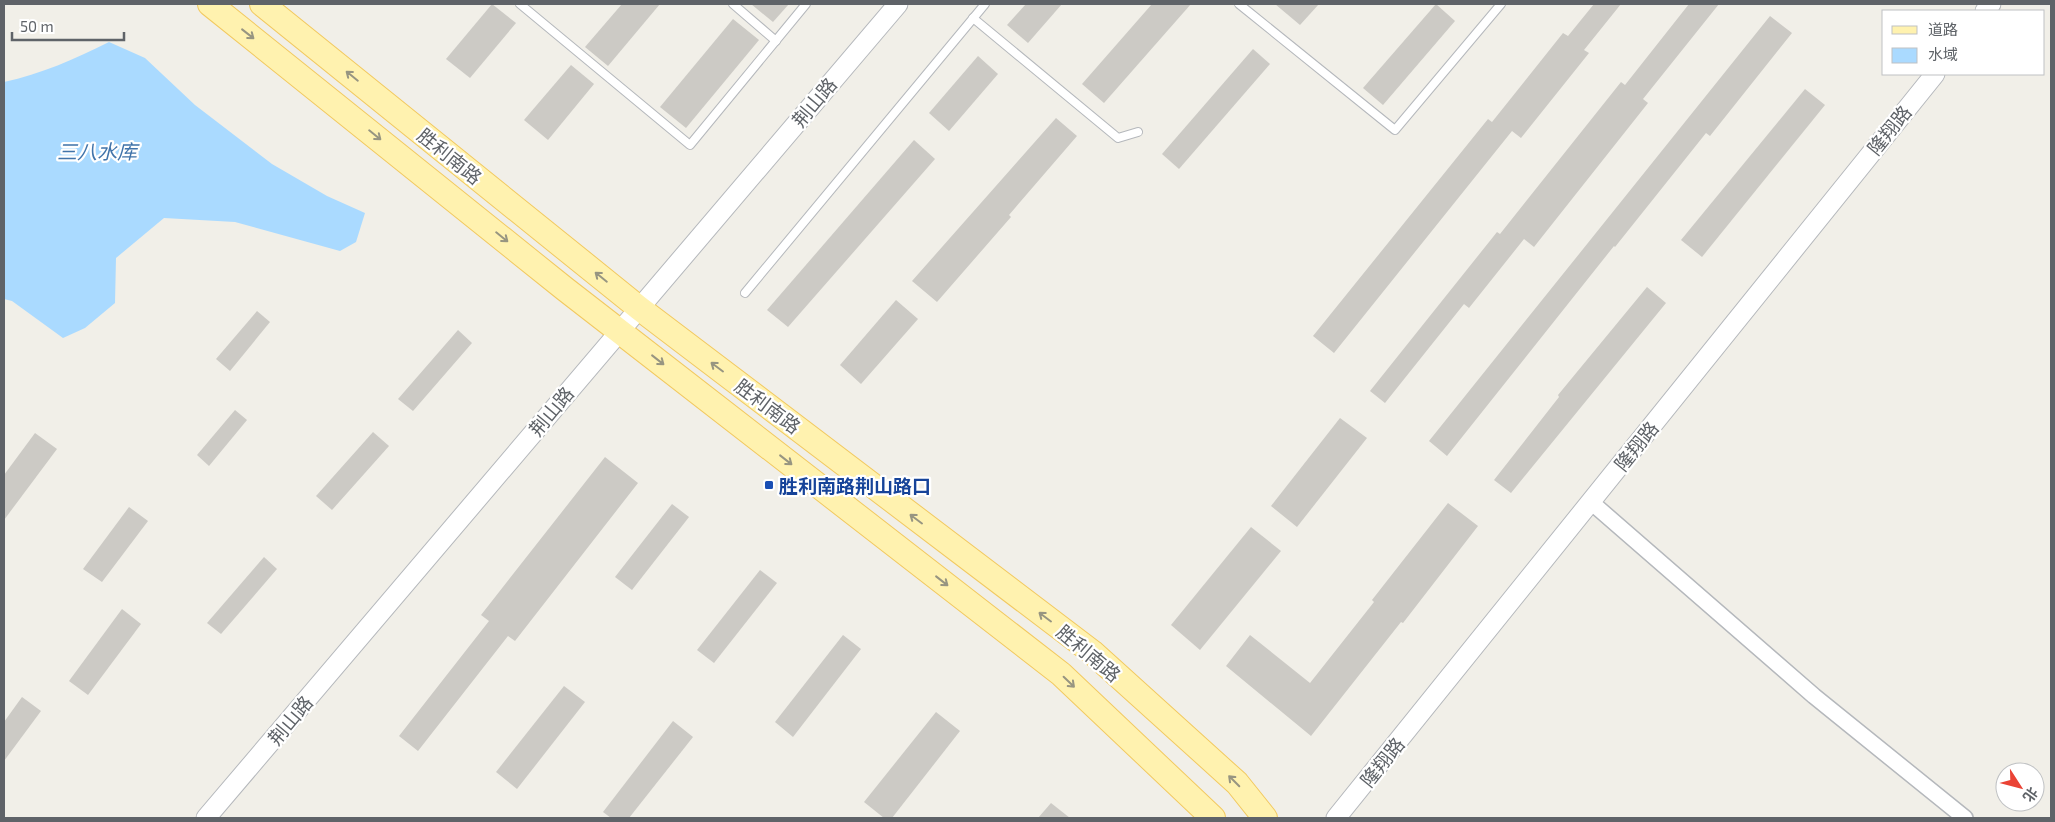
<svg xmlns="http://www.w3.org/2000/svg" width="2055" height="822" font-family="'Exo 2','Noto Sans SC',sans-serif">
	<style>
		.water { fill: #aadaff }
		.building { fill: #cccac5 }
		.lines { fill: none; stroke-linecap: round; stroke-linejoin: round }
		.service-casing { stroke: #b5b8bc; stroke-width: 10 }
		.minor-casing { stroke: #b5b8bc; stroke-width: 18 }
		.tertiary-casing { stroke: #b5b8bc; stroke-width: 21 }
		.primary-casing { stroke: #f2c960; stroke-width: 26 }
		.service { stroke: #fff; stroke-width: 8 }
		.minor { stroke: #fff; stroke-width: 15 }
		.tertiary { stroke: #fff; stroke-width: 19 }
		.primary { stroke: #fff2af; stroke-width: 24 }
		.oneway { stroke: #979581 }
		.transit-dot { fill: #1a4fb4; stroke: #fff; stroke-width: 2 }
		.labels { text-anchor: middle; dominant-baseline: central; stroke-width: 4.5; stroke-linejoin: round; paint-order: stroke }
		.street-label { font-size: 19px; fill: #5f6368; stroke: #fff }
		.transit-label { font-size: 19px; font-weight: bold; fill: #164399; stroke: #fff; text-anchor: start }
		.water-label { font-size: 20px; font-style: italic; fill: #4174aa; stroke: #fff }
	</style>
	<rect width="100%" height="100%" fill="#f1efe8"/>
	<path class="water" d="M 109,42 L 145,58 L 195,105 L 272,164 L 327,196 L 365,213 L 356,242 L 340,251 L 235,222 L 164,218 L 116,258 L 115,303 L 85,328 L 63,338 L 12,301 L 4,299 L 4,82 C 41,74 75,59 109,42 Z"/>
	<g class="building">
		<polygon points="492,4 516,23 470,78 446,59"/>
		<polygon points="622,4 660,4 608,66 585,47"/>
		<polygon points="751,4 789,4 773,22"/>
		<polygon points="1026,4 1062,4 1028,43 1007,25"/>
		<polygon points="1152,4 1191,4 1104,103 1082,84"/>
		<polygon points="1275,4 1319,4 1300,25"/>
		<polygon points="1436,4 1455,21 1383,105 1363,88"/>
		<polygon points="1594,4 1621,4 1584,50 1589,53 1521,138 1512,131 1334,353 1313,336 1488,119 1492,122 1563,33 1568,36"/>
		<polygon points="1689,4 1719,4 1643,99 1648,103 1534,247 1524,239 1469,308 1464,304 1385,403 1370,391 1497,232 1500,234 1621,82 1625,85"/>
		<polygon points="1770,16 1792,33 1710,136 1706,133 1615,247 1614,246 1447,456 1429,441"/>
		<polygon points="733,19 759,40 686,128 660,107"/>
		<polygon points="1253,49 1270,64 1179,169 1162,154"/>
		<polygon points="978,56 998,74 949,131 929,113"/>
		<polygon points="571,65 594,84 548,140 524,120"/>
		<polygon points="1805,89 1825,105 1702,257 1681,240"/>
		<polygon points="1056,118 1077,136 1009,215 1011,217 937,302 912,281"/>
		<polygon points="914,140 935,159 788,327 767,310"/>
		<polygon points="1647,287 1666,303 1511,493 1494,480 1559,397 1558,395"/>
		<polygon points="896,300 918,319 861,384 840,365"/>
		<polygon points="257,311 270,322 230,371 216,359"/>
		<polygon points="458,330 472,343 413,411 398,399"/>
		<polygon points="235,410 247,420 209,466 197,455"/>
		<polygon points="1340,418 1367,438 1297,527 1271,506"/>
		<polygon points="373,432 389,446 332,510 316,496"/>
		<polygon points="35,433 57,449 4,520 4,475"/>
		<polygon points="605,457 638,483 515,641 508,636 418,751 399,736 489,621 481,615"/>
		<polygon points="1448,503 1478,526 1403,623 1401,622 1311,736 1226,666 1250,635 1310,683 1374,602 1372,600"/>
		<polygon points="672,504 689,517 632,590 615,577"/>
		<polygon points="129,507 148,521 102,582 83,569"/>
		<polygon points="1251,527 1281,551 1200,650 1171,625"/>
		<polygon points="264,557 277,569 221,634 207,623"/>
		<polygon points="760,570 777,583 714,663 697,650"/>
		<polygon points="122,609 141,624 88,695 69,681"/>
		<polygon points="843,635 861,649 793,737 775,722"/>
		<polygon points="564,686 585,702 517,789 496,772"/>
		<polygon points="22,697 41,711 4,761 4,722"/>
		<polygon points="936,712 960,731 892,818 884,818 864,802"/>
		<polygon points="673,721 693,737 629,818 611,818 603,812"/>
		<polygon points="1051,803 1070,818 1038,818"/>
	</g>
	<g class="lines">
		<g class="service-casing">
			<g id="service">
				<polyline points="520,4 690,145 806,4"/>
				<polyline points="733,4 776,41"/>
				<polyline points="1239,4 1395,130 1501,4"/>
				<polyline points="973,18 1118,138 1138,132"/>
				<polyline points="745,293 985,4"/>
			</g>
		</g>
		<g class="minor-casing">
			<polyline id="minor" points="1591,502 1814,696 1965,818"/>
		</g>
		<g class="tertiary-casing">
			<g id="tertiary">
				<polyline points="1985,11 1991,4"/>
				<polyline points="206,818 898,4"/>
				<polyline points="1336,818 1935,74"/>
			</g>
		</g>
		<g class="primary-casing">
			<g id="primary">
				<polyline points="210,4 565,289 1061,674 1213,818"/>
				<polyline points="262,4 639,308 1092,652 1237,783 1265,818"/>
			</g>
		</g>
		<use href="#service" class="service"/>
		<use href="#minor" class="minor"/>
		<use href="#tertiary" class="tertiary"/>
		<use href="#primary" class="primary"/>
	</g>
	<defs><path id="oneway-shaft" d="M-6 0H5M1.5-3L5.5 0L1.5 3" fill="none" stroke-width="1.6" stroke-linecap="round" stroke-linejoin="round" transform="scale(1.25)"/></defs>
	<g class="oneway">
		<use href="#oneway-shaft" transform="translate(248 34) rotate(38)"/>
		<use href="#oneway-shaft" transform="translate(352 76) rotate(-141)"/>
		<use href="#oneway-shaft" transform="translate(375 135) rotate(39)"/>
		<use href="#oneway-shaft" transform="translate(502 237) rotate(39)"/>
		<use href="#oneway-shaft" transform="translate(601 277) rotate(-141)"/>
		<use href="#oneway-shaft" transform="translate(658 360) rotate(38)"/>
		<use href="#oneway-shaft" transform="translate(717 367) rotate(-143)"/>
		<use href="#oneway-shaft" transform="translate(786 460) rotate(38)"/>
		<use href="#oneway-shaft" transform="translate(916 519) rotate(-143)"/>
		<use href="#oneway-shaft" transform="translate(942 581) rotate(38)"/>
		<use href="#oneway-shaft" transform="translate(1045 617) rotate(-143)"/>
		<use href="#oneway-shaft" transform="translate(1069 682) rotate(44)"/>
		<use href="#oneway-shaft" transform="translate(1234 781) rotate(-135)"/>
	</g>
	<rect class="transit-dot" x="764" y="480" width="10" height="10" rx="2.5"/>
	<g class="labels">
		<g class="street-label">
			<text transform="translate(814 102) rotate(-50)">荆山路</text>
			<text transform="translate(1889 130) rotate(-51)">隆翔路</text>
			<text transform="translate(450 156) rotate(39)">胜利南路</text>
			<text transform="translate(768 406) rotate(37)">胜利南路</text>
			<text transform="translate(551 411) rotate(-50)">荆山路</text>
			<text transform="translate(1636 446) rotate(-51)">隆翔路</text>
			<text transform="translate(1089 653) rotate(40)">胜利南路</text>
			<text transform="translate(290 720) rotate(-50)">荆山路</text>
			<text transform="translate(1382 762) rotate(-51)">隆翔路</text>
		</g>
		<g class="transit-label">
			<text x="779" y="485">胜利南路荆山路口</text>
		</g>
		<g class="water-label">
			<text x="97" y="151">三八水库</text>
		</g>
	</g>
	<rect width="2055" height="822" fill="none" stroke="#5f6368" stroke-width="10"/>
	<rect x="1882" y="10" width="162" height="65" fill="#ffffff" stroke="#bfc1c3"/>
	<rect x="1892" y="26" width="25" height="8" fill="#fff2af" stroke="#bfc1c3"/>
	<text x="1928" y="35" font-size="15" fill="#5f6368">道路</text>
	<rect x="1892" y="48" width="25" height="15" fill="#aadaff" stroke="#bfc1c3"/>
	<text x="1928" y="60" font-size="15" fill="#5f6368">水域</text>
	<g transform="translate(2020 787) rotate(126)"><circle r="24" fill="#ffffff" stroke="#bfc1c3"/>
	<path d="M0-4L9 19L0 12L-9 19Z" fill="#ea4335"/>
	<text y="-8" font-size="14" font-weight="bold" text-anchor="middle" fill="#5f6368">北</text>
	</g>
	<path d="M12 32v8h112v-8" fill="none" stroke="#5f6368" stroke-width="2.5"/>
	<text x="20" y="32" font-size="15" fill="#5f6368" stroke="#ffffff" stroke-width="4" paint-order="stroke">50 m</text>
</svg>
